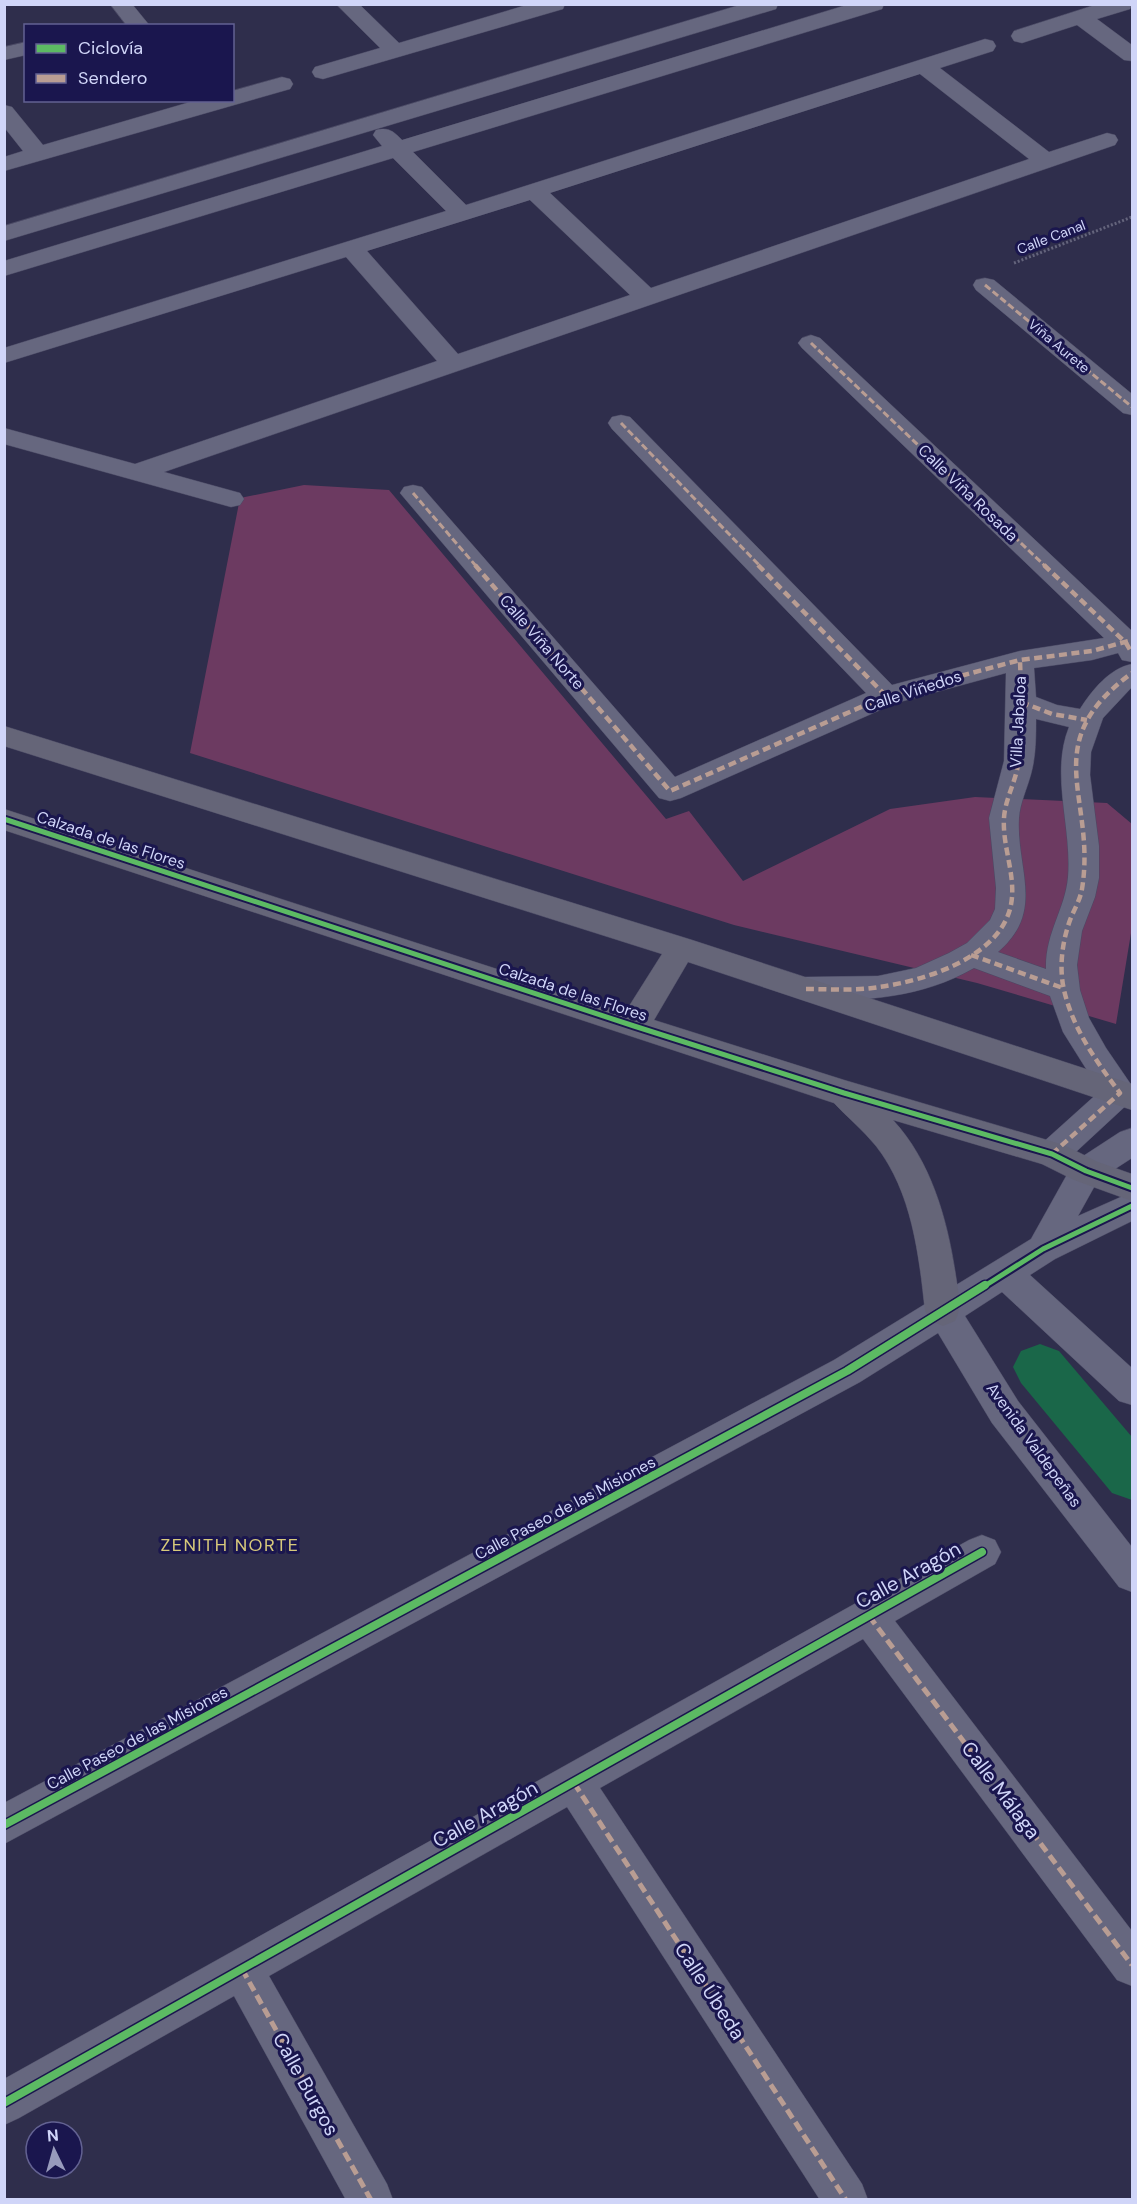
<svg xmlns="http://www.w3.org/2000/svg" width="1137" height="2204" font-family="'DM Sans',sans-serif">
	<style>
		.green { fill: #6c3a61 }
		.lines { fill: none; stroke-linecap: round; stroke-linejoin: round }
		.canal { fill: #1a6749; fill-rule: evenodd }
		.street-casing { stroke: #4a4964; stroke-width: 1 }
		.secondary-casing { stroke: #4a4964; stroke-width: 1 }
		.path { stroke: #64647c; stroke-width: 3; stroke-dasharray: 2 2; stroke-linecap: butt }
		.street { fill: #66677f; fill-rule: evenodd }
		.secondary { fill: #656578; fill-rule: evenodd }
		.quiet-far2 { stroke: #b99d93; stroke-width: 3; stroke-dasharray: 7 3; stroke-linecap: butt }
		.quiet-far1 { stroke: #b99d93; stroke-width: 4.5; stroke-dasharray: 8 4.5; stroke-linecap: butt }
		.quiet { stroke: #b99d93; stroke-width: 5; stroke-dasharray: 10 5; stroke-linecap: butt }
		.cycleway-far1-casing { stroke: #1a164e; stroke-width: 9 }
		.cycleway-casing { stroke: #1a164e; stroke-width: 11 }
		.cycleway-far1 { stroke: #5cba63; stroke-width: 5 }
		.cycleway { stroke: #5cba63; stroke-width: 8 }
		.labels { text-anchor: middle; dominant-baseline: central; stroke-width: 6; stroke-linejoin: round; paint-order: stroke }
		.far-street-label { font-size: 14px; fill: #d0d5f8; stroke: #1a164e }
		.street-label { font-size: 16px; fill: #d0d5f8; stroke: #1a164e }
		.neighbourhood-label { font-size: 18px; letter-spacing: 1.5px; fill: #d7c97b; stroke: #1a164e }
		.near-street-label { font-size: 20px; fill: #d0d5f8; stroke: #1a164e }
	</style>
	<rect width="100%" height="100%" fill="#2f2e4c"/>
	<polygon class="green" points="304,485 389,490 666,819 689,811 743,881 890,809 975,797 1107,803 1132,824 1132,927 1116,1024 977,983 734,925 190,753 240,498"/>
	<g class="lines">
		<polygon class="canal" points="1040,1344 1059,1351 1132,1437 1132,1500 1112,1493 1021,1383 1013,1367 1021,1351"/>
		<g class="street-casing">
			<g id="street">
				<polygon points="110,4 132,4 150,26 127,26"/>
				<polygon points="336,4 359,4 399,43 530,4 565,4 563,9 323,79 315,77 312,72 315,67 380,48"/>
				<polygon points="743,4 778,4 776,9 4,241 4,226"/>
				<path d="M 850,4 L 884,4 L 882,9 L 413,152 L 466,205 L 985,39 L 993,41 L 996,46 L 993,51 L 940,68 L 1049,152 L 1107,133 L 1115,135 L 1118,140 L 1115,145 L 164,472 L 240,493 L 244,499 L 240,505 L 231,507 L 4,444 L 4,428 L 135,464 L 437,361 L 346,257 L 4,363 L 4,348 L 446,211 L 393,158 L 4,276 L 4,261 L 382,146 L 373,135 L 376,130 C 389,127 393,131 402,140 ZM 920,74 L 1029,159 L 651,288 L 550,193 ZM 530,200 L 630,295 L 458,354 L 367,251 Z"/>
				<polygon points="1098,4 1132,4 1130,9 1097,19 1132,45 1132,61 1124,60 1077,25 1022,43 1014,41 1011,36 1014,31"/>
				<polygon points="26,42 26,55 4,60 4,47"/>
				<polygon points="282,77 290,79 293,84 290,89 4,171 4,157 23,151 4,127 4,105 12,107 43,145 197,100 232,100 232,91"/>
				<polygon points="985,278 994,280 1132,394 1132,415 1123,413 976,290 973,285 976,280"/>
				<path d="M 811,335 L 820,338 L 1132,631 L 1132,662 L 1122,660 L 1118,653 L 1092,660 L 1034,668 L 1036,697 L 1057,705 L 1080,709 C 1092,690 1110,668 1132,664 L 1132,687 L 1103,718 L 1091,752 L 1090,775 L 1099,846 L 1099,878 L 1095,897 L 1082,931 L 1077,965 L 1080,990 L 1089,1018 L 1106,1048 L 1132,1086 L 1132,1100 L 1064,1163 L 1052,1167 L 1040,1163 L 1035,1154 L 1040,1145 L 1100,1091 L 1063,1032 L 1050,996 L 974,968 C 922,998 865,1001 806,1001 L 795,997 L 790,989 L 795,981 L 806,977 L 878,976 L 916,968 L 949,953 L 967,943 L 990,920 L 995,909 L 996,888 L 989,818 L 1004,761 L 1006,673 L 896,703 L 681,798 L 670,801 L 659,798 L 400,493 L 404,487 L 413,485 L 422,487 L 675,777 L 866,693 L 612,429 L 608,423 L 612,417 L 621,415 L 630,417 L 892,685 L 1020,651 L 1104,638 L 802,348 L 798,343 L 802,338 ZM 1036,719 L 1069,727 C 1050,774 1072,827 1068,877 C 1065,910 1045,933 1046,969 L 998,952 C 1046,911 1016,869 1019,818 C 1020,803 1027,789 1031,774 C 1036,756 1036,737 1036,719 Z"/>
				<polygon points="1132,1128 1132,1158 1098,1180 1078,1216 1132,1192 1132,1221 1055,1259 1030,1275 1132,1368 1132,1405 1119,1401 1002,1292 965,1316 1018,1401 1132,1547 1132,1592 1119,1587 992,1423 938,1333 860,1382 4,1844 4,1803 834,1360 1031,1239 1074,1162 1120,1132"/>
				<polygon points="982,1535 995,1540 1001,1552 995,1564 895,1621 1132,1931 1132,1986 1117,1980 863,1639 600,1788 862,2184 868,2200 820,2200 567,1807 269,1976 387,2184 393,2200 346,2200 234,1996 19,2118 4,2125 4,2079 969,1540"/>
			</g>
		</g>
		<g class="secondary-casing">
			<path id="secondary" d="M 4,726 L 692,940 L 1132,1084 L 1132,1110 L 688,962 L 654,1020 L 844,1080 L 1064,1145 L 1098,1162 L 1132,1174 L 1132,1201 L 1074,1180 L 1042,1164 L 893,1120 C 932,1162 948,1222 956,1277 C 958,1292 963,1307 955,1321 L 943,1326 L 931,1321 L 925,1311 C 919,1255 912,1192 876,1146 C 863,1130 847,1117 834,1103 L 4,830 L 4,809 L 626,1011 L 662,954 L 4,746 Z"/>
		</g>
		<polyline class="path" points="1014,263 1132,217"/>
		<use href="#street" class="street"/>
		<use href="#secondary" class="secondary"/>
		<g class="quiet-far2">
			<polyline points="985,285 1132,407"/>
			<polyline points="811,343 1045,566"/>
			<polyline points="621,423 760,566"/>
			<polyline points="413,493 476,566"/>
		</g>
		<g class="quiet-far1">
			<polyline points="475,565 670,791 886,696 1020,660 1092,651 1132,640"/>
			<polyline points="758,565 886,696"/>
			<polyline points="1044,565 1126,643 1132,653"/>
			<polyline points="1021,702 1052,714 1087,720"/>
			<polyline points="971,955 1063,988"/>
			<path d="M 806,989 C 830,989 855,991 879,987 C 924,981 997,958 1010,909 C 1018,879 1002,848 1004,818 C 1005,800 1015,783 1018,765 C 1024,731 1021,695 1020,660"/>
			<path d="M 1052,1154 L 1120,1093 C 1096,1061 1073,1029 1064,990 C 1059,968 1062,944 1069,923 C 1073,911 1080,901 1082,889 C 1097,797 1035,744 1132,673"/>
		</g>
		<g class="quiet">
			<polyline points="869,1616 1132,1965"/>
			<polyline points="574,1783 846,2200"/>
			<polyline points="242,1969 371,2200"/>
		</g>
		<g class="cycleway-far1-casing">
			<g id="cycleway-far1">
				<polyline points="4,819 634,1026 844,1093 1052,1154 1086,1171 1132,1188"/>
				<polyline points="983,1287 1043,1249 1132,1206"/>
			</g>
		</g>
		<g class="cycleway-casing">
			<g id="cycleway">
				<polyline points="4,1825 847,1371 985,1285"/>
				<polyline points="4,2103 982,1552"/>
			</g>
		</g>
		<use href="#cycleway-far1" class="cycleway-far1"/>
		<use href="#cycleway" class="cycleway"/>
	</g>
	<g class="labels">
		<g class="far-street-label">
			<text transform="translate(1051 237) rotate(-21)">Calle Canal</text>
			<text transform="translate(1059 346) rotate(40)">Viña Aurete</text>
		</g>
		<g class="street-label">
			<text transform="translate(968 493) rotate(44)">Calle Viña Rosada</text>
			<text transform="translate(542 642) rotate(49)">Calle Viña Norte</text>
			<text transform="translate(913 691) rotate(-18)">Calle Viñedos</text>
			<text transform="translate(1018 722) rotate(-87)">Villa Jabaloa</text>
			<text transform="translate(111 840) rotate(18)">Calzada de las Flores</text>
			<text transform="translate(573 992) rotate(18)">Calzada de las Flores</text>
			<text transform="translate(1034 1445) rotate(54)">Avenida Valdepeñas</text>
			<text transform="translate(565 1508) rotate(-28)">Calle Paseo de las Misiones</text>
			<text transform="translate(137 1738) rotate(-28)">Calle Paseo de las Misiones</text>
		</g>
		<g class="neighbourhood-label">
			<text x="230" y="1545">ZENITH NORTE</text>
		</g>
		<g class="near-street-label">
			<text transform="translate(908 1575) rotate(-29)">Calle Aragón</text>
			<text transform="translate(1001 1790) rotate(53)">Calle Málaga</text>
			<text transform="translate(485 1814) rotate(-29)">Calle Aragón</text>
			<text transform="translate(710 1991) rotate(57)">Calle Úbeda</text>
			<text transform="translate(306 2084) rotate(61)">Calle Burgos</text>
		</g>
	</g>
	<rect width="1137" height="2204" fill="none" stroke="#d0d5f8" stroke-width="12"/>
	<rect x="24" y="24" width="210" height="78" fill="#1a164e" stroke="#636292" stroke-width="1.5"/>
	<rect x="36" y="44" width="30" height="9" fill="#5cba63" stroke="#636292" stroke-width="1.5"/>
	<text x="78" y="54" font-size="18" fill="#d0d5f8">Ciclovía</text>
	<rect x="36" y="74" width="30" height="9" fill="#b99d93" stroke="#636292" stroke-width="1.5"/>
	<text x="78" y="84" font-size="18" fill="#d0d5f8">Sendero</text>
	<g transform="translate(54 2150) rotate(355)"><circle r="28" fill="#1a164e" stroke="#636292" stroke-width="1.5"/>
	<path d="M0-4.5L10 22L0 15L-10 22Z" fill="#989bbc"/>
	<text y="-9" font-size="16" font-weight="bold" text-anchor="middle" fill="#d0d5f8">N</text>
	</g>
</svg>
